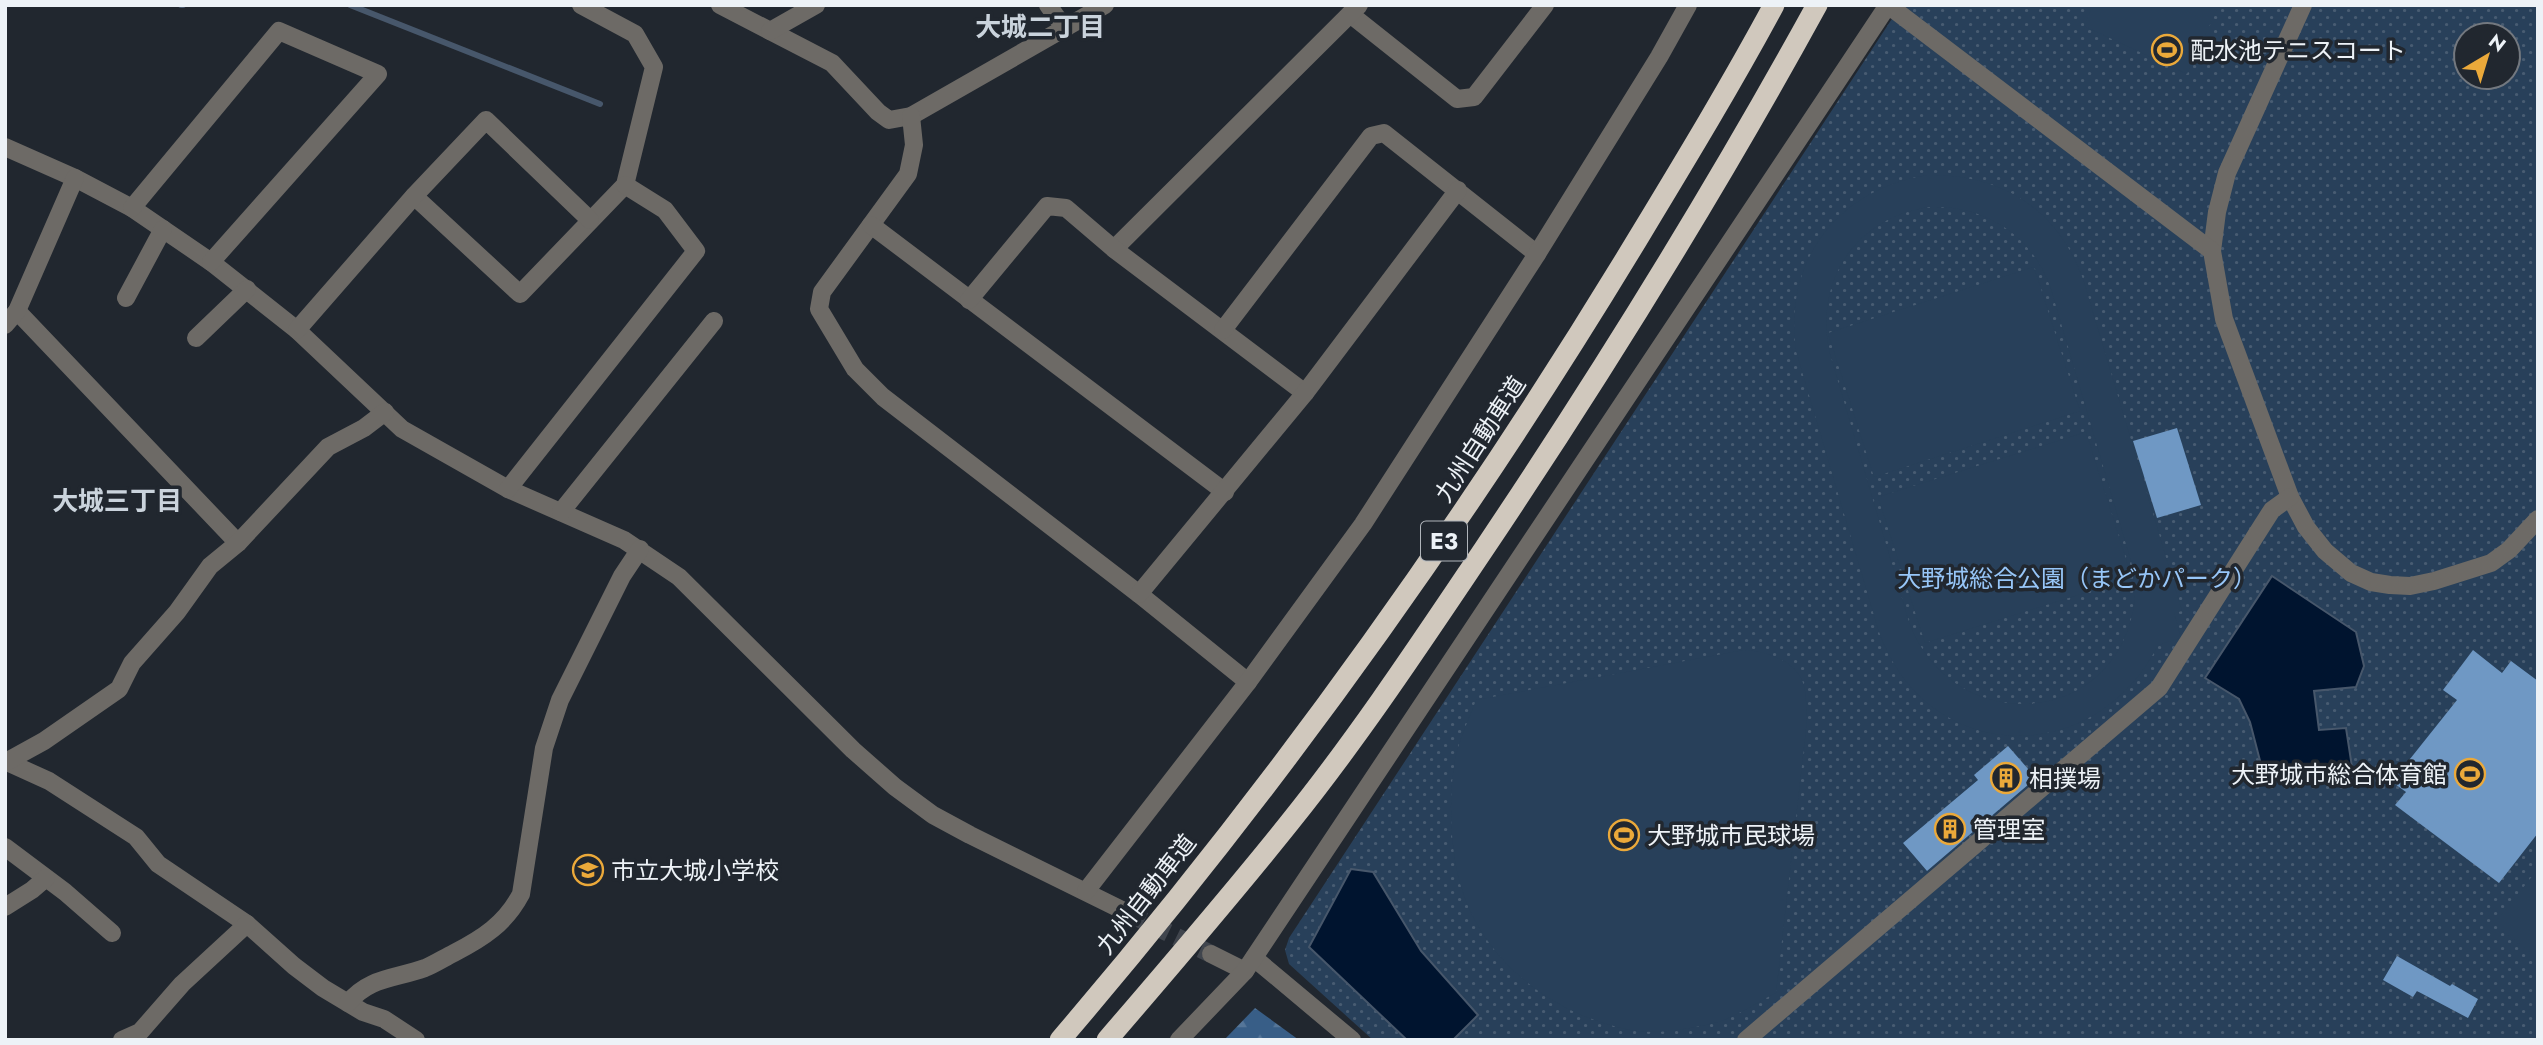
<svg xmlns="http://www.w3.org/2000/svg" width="2543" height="1045" font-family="Jost,'Noto Sans JP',sans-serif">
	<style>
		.forest { fill: url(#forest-firs) }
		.park { fill: url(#park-dots); fill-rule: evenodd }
		.pitch { fill: #28405a; fill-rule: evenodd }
		.water { fill: #00142f; stroke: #47576b; stroke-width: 2 }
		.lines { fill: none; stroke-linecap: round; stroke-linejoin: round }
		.stream { stroke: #47576b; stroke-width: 6 }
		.building { fill: #6f98c4 }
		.minor-tunnel { stroke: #40454d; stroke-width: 18; stroke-dasharray: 18 9; stroke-linecap: butt }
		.minor { stroke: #6d6a66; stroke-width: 18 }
		.highway { stroke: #d0c8bd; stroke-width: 21 }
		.labels { text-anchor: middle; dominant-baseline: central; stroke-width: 7; stroke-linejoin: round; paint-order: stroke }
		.shield { fill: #21272f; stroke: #b0b5bb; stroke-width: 2 }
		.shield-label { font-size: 23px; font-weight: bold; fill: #edf2f7 }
		.poi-label { font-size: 24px; fill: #edf2f7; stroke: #21272f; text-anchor: start }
		.street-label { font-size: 24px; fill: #edf2f7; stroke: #21272f }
		.park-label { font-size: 24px; fill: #97c6f8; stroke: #21272f }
		.neighbourhood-label { font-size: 26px; font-weight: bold; fill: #cad3dc; stroke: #21272f }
	</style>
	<defs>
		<pattern id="forest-firs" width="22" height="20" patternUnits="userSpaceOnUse" patternTransform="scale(1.75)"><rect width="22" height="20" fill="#385e87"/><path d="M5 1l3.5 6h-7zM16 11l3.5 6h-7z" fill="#557699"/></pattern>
		<pattern id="park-dots" width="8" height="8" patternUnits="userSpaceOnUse" patternTransform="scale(1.75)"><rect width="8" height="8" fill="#28405a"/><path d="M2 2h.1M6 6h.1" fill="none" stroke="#485c72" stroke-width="1.8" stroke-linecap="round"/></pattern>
	</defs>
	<rect width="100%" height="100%" fill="#21272f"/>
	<polygon class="forest" points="1255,1008 1299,1040 1224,1040"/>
	<path class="park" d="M 1901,5 L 2538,5 L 2538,1040 L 1373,1040 L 1289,964 L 1285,950 L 1289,938 ZM 2466,35 L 2508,35 L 2508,77 L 2466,77 Z"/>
	<g class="pitch">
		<polygon points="2093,5 2219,5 2187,74 2084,26"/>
		<path d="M 1928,175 C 2003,174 2059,210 2084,282 L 2182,611 L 2174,613 L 2181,638 L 2158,645 C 2094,772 1924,765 1878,629 L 1796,351 C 1783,260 1838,189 1928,175 ZM 1930,207 C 1986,205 2033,236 2051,289 L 2133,568 C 2134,583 2136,597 2133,611 C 2109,731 1950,735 1909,622 L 1830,354 C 1813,281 1856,217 1930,207 Z"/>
		<polygon points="2034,267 2080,411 1874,477 1828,333"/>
		<polygon points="2086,432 2132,578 1925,643 1878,497"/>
		<path d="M 1744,650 C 1764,651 1792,659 1802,680 C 1808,695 1806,714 1806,730 L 1776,993 C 1757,1002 1735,1018 1714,1023 C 1688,1029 1657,1035 1630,1030 C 1546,1013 1472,953 1456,866 C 1450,833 1449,793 1455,760 C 1459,740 1469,719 1476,700 Z"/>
		<polygon points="2538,869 2538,959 2494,924"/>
	</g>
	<g class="water">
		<polygon points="2272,576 2356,632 2364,666 2356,687 2314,691 2319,730 2346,728 2352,767 2265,780 2250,722 2239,699 2205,678"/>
		<polygon points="1351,869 1373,872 1421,951 1478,1015 1453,1040 1407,1040 1309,947"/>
	</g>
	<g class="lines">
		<g class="stream">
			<polyline points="181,5 183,5"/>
			<polyline points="350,5 600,104"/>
		</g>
	</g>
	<g class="building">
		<polygon points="2177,428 2201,505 2157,518 2133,441"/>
		<polygon points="2473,650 2502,673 2511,661 2538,681 2538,833 2499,883 2395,805 2406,792 2395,784 2408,765 2406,764 2457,700 2443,690"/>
		<polygon points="2008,746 2036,778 1927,871 1903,843 1978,780 1974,775"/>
		<polygon points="2397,956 2450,986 2452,984 2478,999 2468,1018 2417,991 2413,997 2383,980"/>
	</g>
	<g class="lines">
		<polyline class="minor-tunnel" points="1128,913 1211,954"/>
		<g class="minor">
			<polyline points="720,5 832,63 878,112 889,120 911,116 1105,5"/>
			<polyline points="1048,5 1065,29"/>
			<polyline points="1350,14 1457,99 1474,97 1545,5"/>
			<polyline points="770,31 816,5"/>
			<polyline points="911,116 914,145 908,174 822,292 819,309 855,369 883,397 1139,594 1248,682"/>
			<polyline points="5,147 75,178 132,208 211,262 297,330 402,429 508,489 624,540 679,577 853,750 895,787 933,815 970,835 1128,913"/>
			<polyline points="414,196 520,294 625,185 654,67 635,34 581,5"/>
			<polyline points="132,208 279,31 378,74 211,262"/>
			<polyline points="871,225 1225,492"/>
			<polyline points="1114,249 1359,5"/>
			<polyline points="2212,251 2217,212 2227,173 2303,5"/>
			<polyline points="126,298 163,229"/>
			<polyline points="969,300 1047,206 1066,208 1114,249 1305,393"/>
			<polyline points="17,311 238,543"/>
			<polyline points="5,325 17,311 75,178"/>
			<polyline points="297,330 414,196 486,120 590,220"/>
			<polyline points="1223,330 1371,136 1384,133 1537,254"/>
			<polyline points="196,338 247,289"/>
			<polyline points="508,489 696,251 665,210 625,185"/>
			<polyline points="561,512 714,321"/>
			<polyline points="1139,594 1305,393 1458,190"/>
			<polyline points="5,761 49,781 136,837 158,864 247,924 294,966 323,988 363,1012 384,1019 416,1040"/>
			<polyline points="6,762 44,741 119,689 132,663 177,612 210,566 238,543 328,447 364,428 385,412"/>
			<polyline points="5,847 65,892 112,933"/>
			<polyline points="1086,891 1248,682 1363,524 1537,254 1659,57 1688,5"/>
			<polyline points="5,907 32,890 46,878"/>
			<polyline points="1211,954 1245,971"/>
			<polyline points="1254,958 1352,1040"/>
			<path d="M 348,1003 C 369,977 395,979 425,968 C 435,964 444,958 454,953 C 483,938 505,924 521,894 L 544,748 L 560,700 L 622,576 L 640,549"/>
			<polyline points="122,1040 140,1032 182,984 247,924"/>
			<polyline points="1179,1040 1245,971 1888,5 2212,251 2224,319 2290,497 2306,527 2325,551 2351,573 2371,582 2390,585 2410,586 2434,581 2491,563 2509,550 2538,519"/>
			<polyline points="1746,1040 2159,688 2263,524 2272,510 2290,497"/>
		</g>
		<g class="highway">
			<path d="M 1060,1040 C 1276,788 1469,518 1640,235 C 1686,159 1732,83 1774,5"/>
			<path d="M 1107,1040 C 1169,968 1231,896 1290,822 C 1360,735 1422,641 1484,549 C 1602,373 1715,191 1817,5"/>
		</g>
	</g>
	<defs>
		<g id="stadium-ring" transform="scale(1.575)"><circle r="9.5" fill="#21272f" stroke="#eba93a" stroke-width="1.5"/><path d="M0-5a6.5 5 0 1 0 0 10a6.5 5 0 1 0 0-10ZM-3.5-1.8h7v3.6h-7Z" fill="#eba93a"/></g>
		<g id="building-ring" transform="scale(1.575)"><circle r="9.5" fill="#21272f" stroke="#eba93a" stroke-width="1.5"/><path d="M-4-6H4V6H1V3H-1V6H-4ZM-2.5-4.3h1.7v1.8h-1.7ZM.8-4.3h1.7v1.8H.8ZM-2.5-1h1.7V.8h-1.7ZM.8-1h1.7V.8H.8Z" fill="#eba93a"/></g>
		<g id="school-ring" transform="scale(1.575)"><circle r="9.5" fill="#21272f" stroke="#eba93a" stroke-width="1.5"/><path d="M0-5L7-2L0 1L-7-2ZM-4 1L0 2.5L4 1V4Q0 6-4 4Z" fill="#eba93a"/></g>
	</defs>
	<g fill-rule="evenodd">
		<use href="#stadium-ring" x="2167" y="50"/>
		<use href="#stadium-ring" x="2470" y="774"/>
		<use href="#building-ring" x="2006" y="778"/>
		<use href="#building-ring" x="1950" y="829"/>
		<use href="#stadium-ring" x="1624" y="835"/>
		<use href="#school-ring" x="588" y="870"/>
	</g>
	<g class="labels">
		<rect class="shield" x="1421" y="521.5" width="46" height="39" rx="5"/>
		<g class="shield-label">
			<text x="1444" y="541">E3</text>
		</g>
		<g class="poi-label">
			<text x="2190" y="50">配水池テニスコート</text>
			<text x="2447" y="774" text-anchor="end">大野城市総合体育館</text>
			<text x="2029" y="778">相撲場</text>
			<text x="1973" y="829">管理室</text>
			<text x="1647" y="835">大野城市民球場</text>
			<text x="611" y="870">市立大城小学校</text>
		</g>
		<g class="street-label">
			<text transform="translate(1480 439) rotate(-57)">九州自動車道</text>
			<text transform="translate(1146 894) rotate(-52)">九州自動車道</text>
		</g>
		<g class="park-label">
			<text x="2077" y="578">大野城総合公園（まどかパーク）</text>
		</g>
		<g class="neighbourhood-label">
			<text x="1040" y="27">大城二丁目</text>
			<text x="117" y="501">大城三丁目</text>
		</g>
	</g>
	<rect width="2543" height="1045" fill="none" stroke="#edf2f7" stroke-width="14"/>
	<g transform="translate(2487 56) rotate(38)"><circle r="33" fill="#21272f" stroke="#73787f" stroke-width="2"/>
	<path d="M0-5L12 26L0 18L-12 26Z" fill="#eba93a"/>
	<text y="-10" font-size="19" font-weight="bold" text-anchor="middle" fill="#edf2f7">N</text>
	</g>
</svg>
